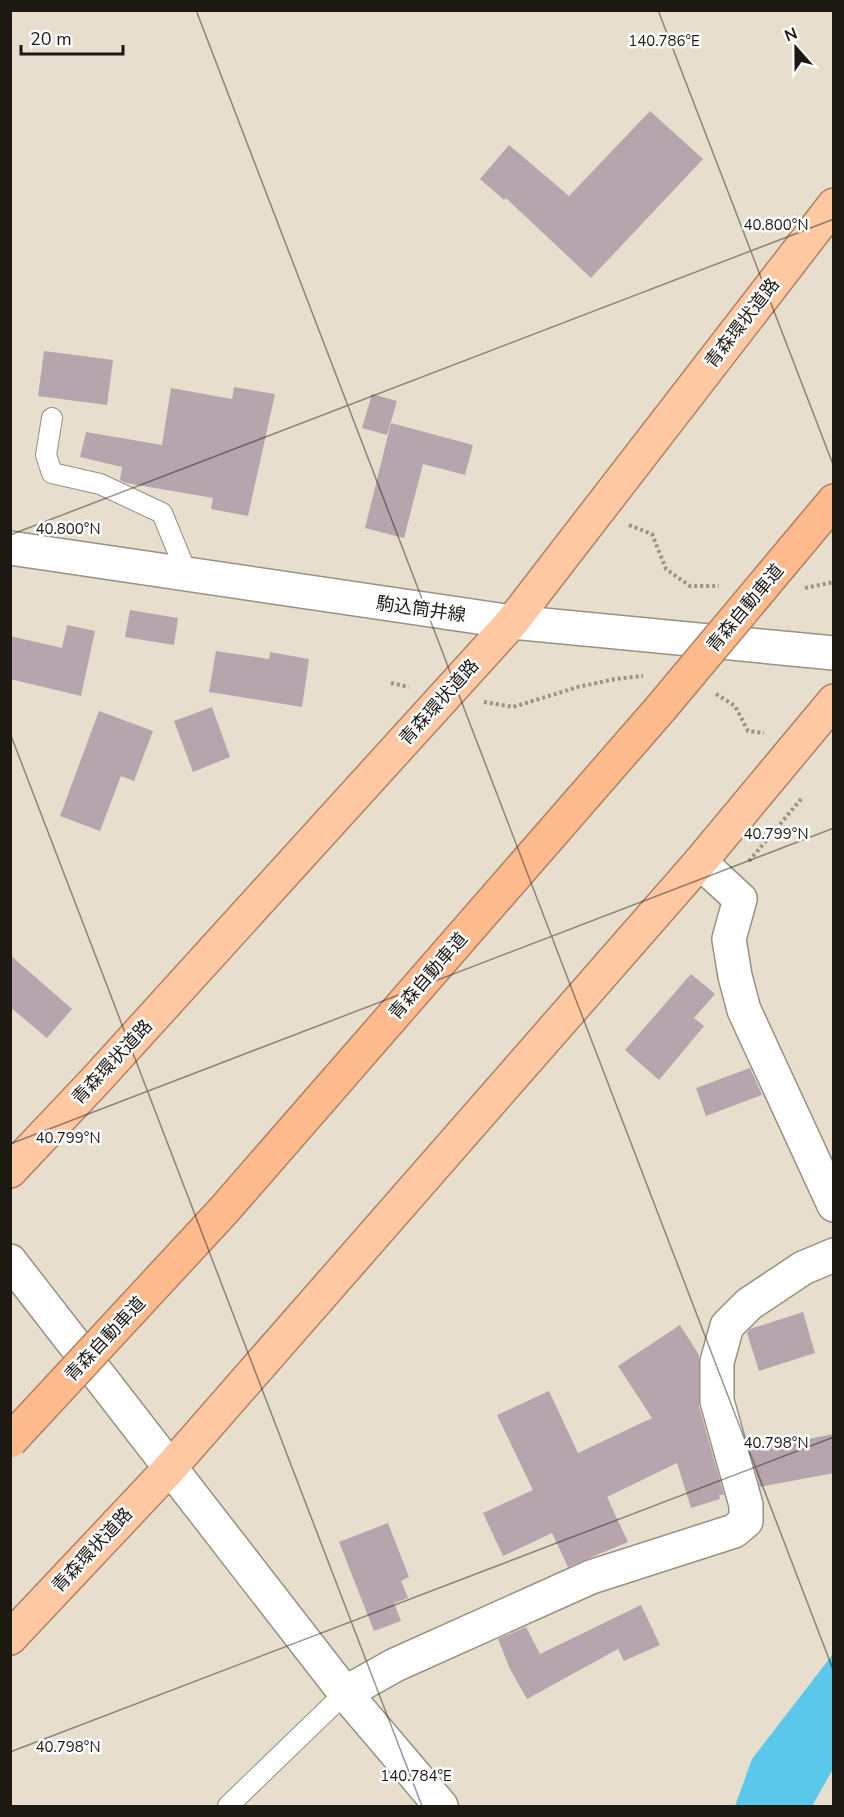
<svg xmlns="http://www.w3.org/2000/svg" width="844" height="1817" font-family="'Nunito Sans','Noto Sans JP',sans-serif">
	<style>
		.water { fill: #5bc7ea }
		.building { fill: #b7a5ae }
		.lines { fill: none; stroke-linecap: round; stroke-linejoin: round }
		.service-casing { stroke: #999081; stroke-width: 22 }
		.minor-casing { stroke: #999081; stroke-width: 36 }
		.tertiary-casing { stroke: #999081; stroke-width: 36 }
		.secondary-casing { stroke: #999081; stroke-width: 36 }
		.trunk-casing { stroke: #ae8262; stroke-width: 36 }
		.motorway-casing { stroke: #ae8262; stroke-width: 36 }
		.path { stroke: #9b9588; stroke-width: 4; stroke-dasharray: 3 3; stroke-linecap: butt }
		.service { stroke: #fff; stroke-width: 20 }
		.minor { stroke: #fff; stroke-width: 33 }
		.tertiary { stroke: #fff; stroke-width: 33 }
		.secondary { stroke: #fff; stroke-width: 33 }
		.trunk { stroke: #fec8a3; stroke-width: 33 }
		.motorway { stroke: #fdba8c; stroke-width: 33 }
		.motorway-bridge-casing { stroke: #ae8262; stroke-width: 36; stroke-linecap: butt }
		.motorway-bridge { stroke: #fdba8c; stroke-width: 33 }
		.ticks { fill: none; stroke: #1c1913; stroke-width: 1.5; stroke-opacity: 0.45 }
		.labels { text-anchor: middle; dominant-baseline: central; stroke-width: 5; stroke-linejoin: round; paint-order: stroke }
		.street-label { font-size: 18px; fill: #1c1913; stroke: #fff }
		.ticks-label { font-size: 15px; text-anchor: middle; fill: #1c1913; stroke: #fff; stroke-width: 5; stroke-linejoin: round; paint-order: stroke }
	</style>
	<rect width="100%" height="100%" fill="#e7dece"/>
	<polygon class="water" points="833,1654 833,1769 812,1806 735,1806 752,1759"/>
	<g class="building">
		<polygon points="650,111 703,159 591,278 506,198 504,200 480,179 509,145 569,196"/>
		<polygon points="44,351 113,360 107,405 38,396"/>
		<polygon points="234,387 275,394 248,516 211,509 213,498 126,483 120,480 122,467 80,457 86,432 162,445 171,388 232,399"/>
		<polygon points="372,394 397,401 387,435 362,428"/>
		<polygon points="391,423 473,445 465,475 423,464 404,538 365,528"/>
		<polygon points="130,610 178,618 174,645 125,637"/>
		<polygon points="67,625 95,631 81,696 10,679 10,636 62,648"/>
		<polygon points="216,651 269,659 270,652 309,659 302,707 209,692"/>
		<polygon points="212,707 230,757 193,772 174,721"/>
		<polygon points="99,711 153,731 134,781 121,776 100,831 60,816"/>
		<polygon points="10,955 72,1009 47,1038 10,1007"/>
		<polygon points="691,974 715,994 694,1018 704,1026 659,1080 625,1050"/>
		<polygon points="750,1068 762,1095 706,1116 696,1088"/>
		<polygon points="803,1312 815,1353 759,1371 747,1333 750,1329"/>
		<polygon points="680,1325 699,1355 699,1406 724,1495 719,1495 720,1499 691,1508 677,1463 607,1497 628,1542 568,1567 552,1533 503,1556 483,1513 533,1490 497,1415 549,1391 578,1453 652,1418 618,1366"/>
		<polygon points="834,1434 834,1473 760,1487 750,1450"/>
		<polygon points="388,1523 409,1577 401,1581 408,1598 394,1603 401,1621 374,1631 339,1542"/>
		<polygon points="641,1605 660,1645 624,1661 618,1649 527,1699 510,1669 498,1639 526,1627 540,1654"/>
	</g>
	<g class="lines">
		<g class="service-casing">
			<g id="service">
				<polyline points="52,418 46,455 52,473 100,484 162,513 187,574"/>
				<polyline points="228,1806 345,1693"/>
			</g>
		</g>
		<g class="minor-casing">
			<g id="minor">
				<polyline points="700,862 740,899 729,939 735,976 744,1010 834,1205"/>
				<polyline points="345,1693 395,1665 591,1577 734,1531 746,1521 746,1505 717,1401 717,1362 727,1326 749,1304 803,1268 834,1255"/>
			</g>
		</g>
		<g class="tertiary-casing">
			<polyline id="tertiary" points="10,1261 345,1693 441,1806"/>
		</g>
		<g class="secondary-casing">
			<polyline id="secondary" points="10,548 512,622 834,653"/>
		</g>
		<g class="trunk-casing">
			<g id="trunk">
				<polyline points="10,1171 96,1080 512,622 834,205"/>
				<polyline points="10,1638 170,1468 700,862 834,701"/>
			</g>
		</g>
		<g class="motorway-casing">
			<g id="motorway">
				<polyline points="793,550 834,501"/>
				<polyline points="224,1210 661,708"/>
			</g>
		</g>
		<g class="path">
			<polyline points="629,525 652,534 666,569 690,586 719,586"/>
			<polyline points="805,588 834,582"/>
			<polyline points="391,683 409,687"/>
			<polyline points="716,694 735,706 748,731 764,733"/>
			<polyline points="484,702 513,707 578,687 615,679 643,676"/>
			<polyline points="749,861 802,798"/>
		</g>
		<use href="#service" class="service"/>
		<use href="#minor" class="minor"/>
		<use href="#tertiary" class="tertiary"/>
		<use href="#secondary" class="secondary"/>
		<use href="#trunk" class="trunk"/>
		<use href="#motorway" class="motorway"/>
		<g class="motorway-bridge-casing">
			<g id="motorway-bridge">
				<polyline points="661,708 793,550"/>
				<polyline points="10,1441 224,1210"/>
			</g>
		</g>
		<use href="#motorway-bridge" class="motorway-bridge"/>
	</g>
	<path class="ticks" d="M 196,10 L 834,1672M 658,10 L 834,467M 10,535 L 834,219M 10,733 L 422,1806M 10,1144 L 834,828M 10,1752 L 834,1437"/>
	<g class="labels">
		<g class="street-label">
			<text transform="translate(742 323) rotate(-52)">青森環状道路</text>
			<text transform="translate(745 608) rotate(-50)">青森自動車道</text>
			<text transform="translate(421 609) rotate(8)">駒込筒井線</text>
			<text transform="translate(439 702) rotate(-48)">青森環状道路</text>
			<text transform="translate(428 976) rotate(-49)">青森自動車道</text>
			<text transform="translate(112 1062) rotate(-47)">青森環状道路</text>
			<text transform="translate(105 1339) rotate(-47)">青森自動車道</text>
			<text transform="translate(92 1550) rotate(-47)">青森環状道路</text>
		</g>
	</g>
	<g class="ticks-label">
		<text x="664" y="46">140.786°E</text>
		<text x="776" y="230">40.800°N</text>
		<text x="68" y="534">40.800°N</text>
		<text x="776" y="839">40.799°N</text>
		<text x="68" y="1143">40.799°N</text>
		<text x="776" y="1448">40.798°N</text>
		<text x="68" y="1752">40.798°N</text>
		<text x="416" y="1781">140.784°E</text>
	</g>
	<rect width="844" height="1817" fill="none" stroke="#1c1913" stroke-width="24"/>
	<g transform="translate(796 48) rotate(339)" stroke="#ffffff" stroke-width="4.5" paint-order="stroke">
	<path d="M0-4.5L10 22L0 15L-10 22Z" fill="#1c1913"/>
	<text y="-9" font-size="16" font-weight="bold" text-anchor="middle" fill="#1c1913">N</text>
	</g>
	<path d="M21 45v9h102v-9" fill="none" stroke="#1c1913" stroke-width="3"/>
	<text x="30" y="45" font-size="18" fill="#1c1913" stroke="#ffffff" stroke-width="4.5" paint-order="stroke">20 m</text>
</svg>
